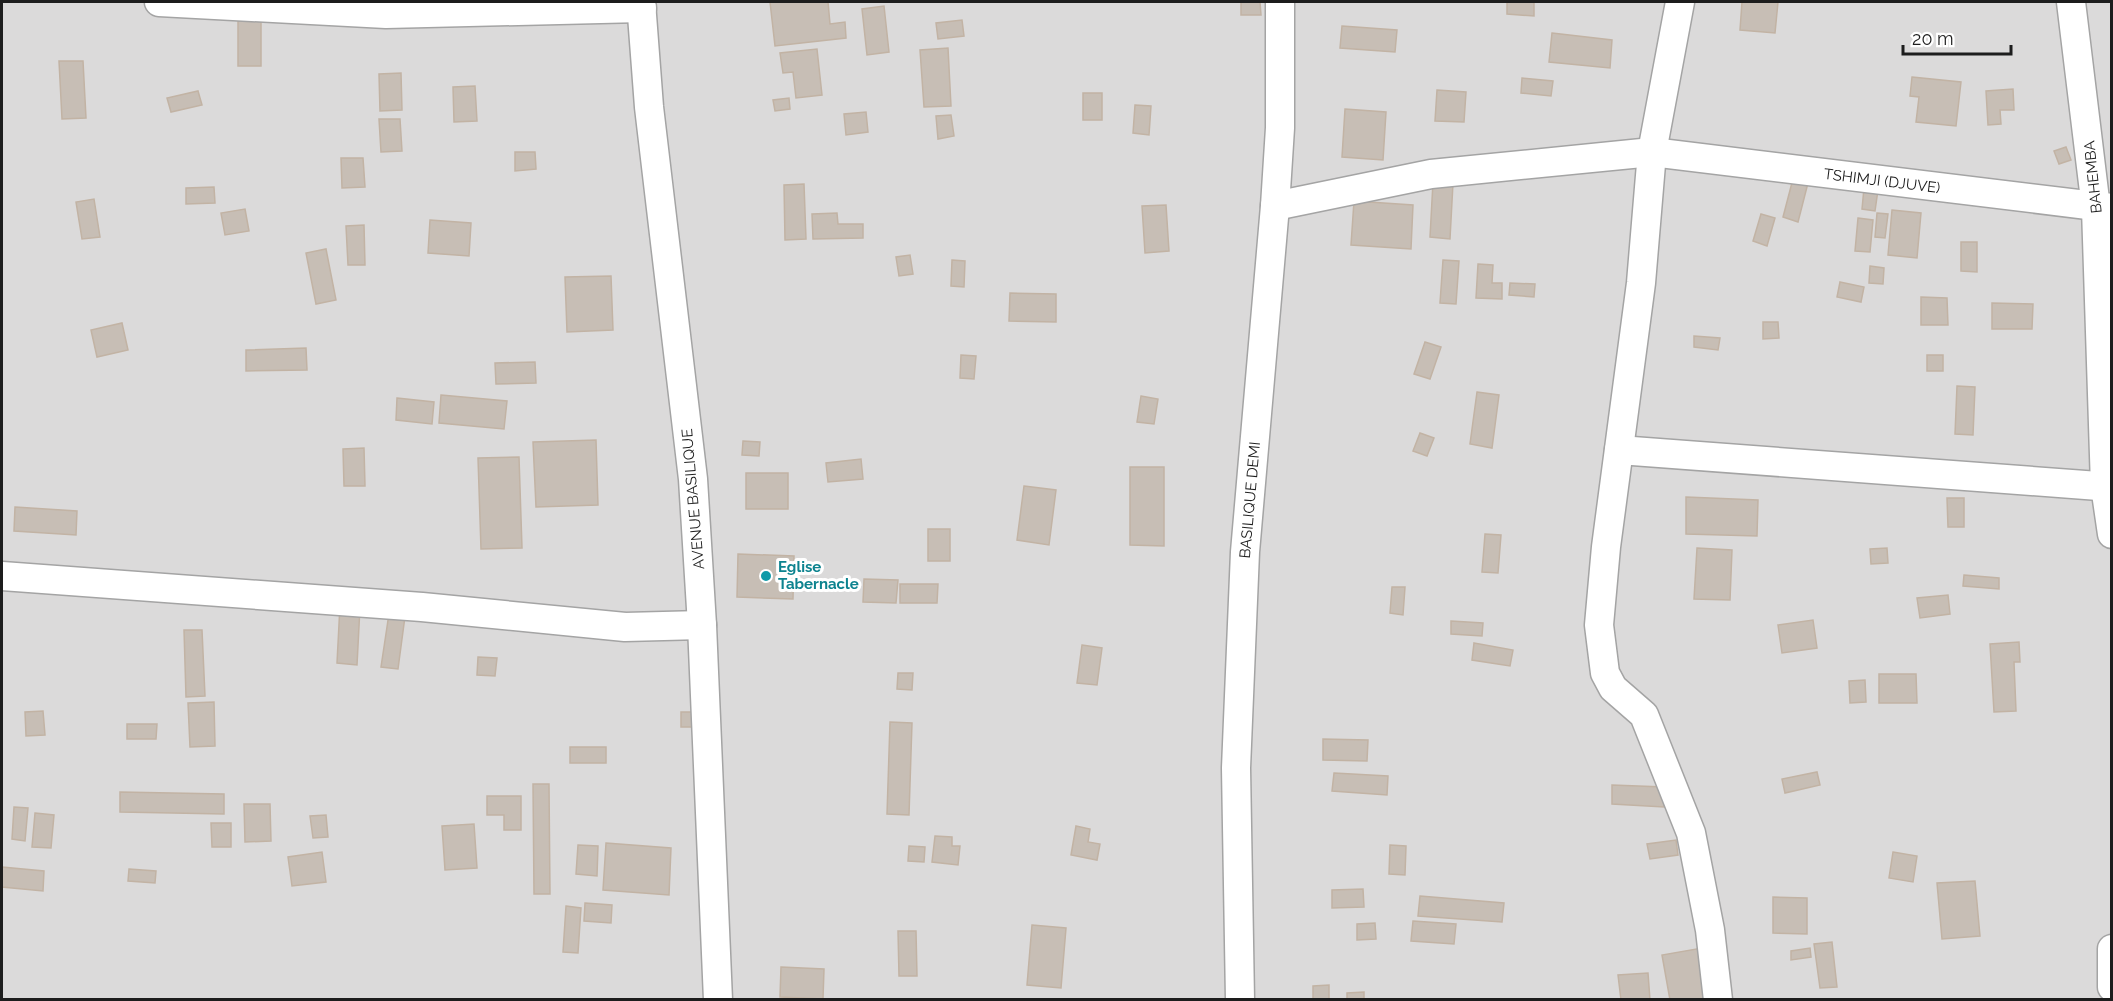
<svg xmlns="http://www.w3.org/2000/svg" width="2113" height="1001" font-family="Raleway,sans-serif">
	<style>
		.residential { fill: #dbdada }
		.building { fill: #c7beb5; stroke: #c2b3a4; stroke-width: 1.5 }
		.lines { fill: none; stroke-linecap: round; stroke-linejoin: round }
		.street-casing { stroke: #a4a4a4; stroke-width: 31 }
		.street { stroke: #fff; stroke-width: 28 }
		.culture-dot { fill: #0f9aa8; stroke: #fff; stroke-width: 2 }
		.labels { text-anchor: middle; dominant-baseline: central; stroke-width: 6; stroke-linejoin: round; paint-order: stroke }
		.street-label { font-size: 15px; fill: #1d1d1d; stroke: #fff }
		.culture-label { font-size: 15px; font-weight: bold; fill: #0d838f; stroke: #fff; text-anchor: start }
	</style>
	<rect width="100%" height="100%" fill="#efece2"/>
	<rect class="residential" x="2" y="2" width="2109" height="997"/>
	<g class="building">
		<polygon points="770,2 828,2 830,24 845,22 846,38 775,46"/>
		<polygon points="1241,2 1260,2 1261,15 1241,15"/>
		<polygon points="1507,2 1534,2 1534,16 1507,14"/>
		<polygon points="1742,2 1778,2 1775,33 1740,30"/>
		<polygon points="884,6 889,52 867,55 862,9"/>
		<rect x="238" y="11" width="23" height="55"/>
		<polygon points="962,20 964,36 938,39 936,23"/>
		<polygon points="1342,26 1397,30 1395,52 1340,48"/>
		<polygon points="1552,33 1612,40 1610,68 1549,62"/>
		<polygon points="948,48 951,106 924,107 920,50"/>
		<polygon points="817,49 822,95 796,98 793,72 783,73 780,53"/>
		<polygon points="59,61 83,61 86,118 62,119"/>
		<polygon points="401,73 402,110 380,111 379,74"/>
		<polygon points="1912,77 1961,82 1956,126 1916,122 1919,97 1910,96"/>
		<polygon points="1522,78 1553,81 1551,96 1521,93"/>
		<polygon points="475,86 477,121 454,122 453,87"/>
		<polygon points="2013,89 2014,110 2000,110 2001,124 1988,125 1986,91"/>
		<polygon points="1437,90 1466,92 1464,122 1435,121"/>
		<polygon points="198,91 202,105 171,112 167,98"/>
		<rect x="1083" y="93" width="19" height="27"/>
		<polygon points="789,98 790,109 775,111 773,100"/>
		<polygon points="1135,105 1151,106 1149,135 1133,133"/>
		<polygon points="1345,109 1386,112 1383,160 1342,157"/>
		<polygon points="866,112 868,132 846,135 844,114"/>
		<polygon points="951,115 954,136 938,139 936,116"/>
		<polygon points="379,119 400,119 402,151 381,152"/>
		<polygon points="2066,147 2071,160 2059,164 2054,151"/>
		<polygon points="515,152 535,152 536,169 515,171"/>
		<polygon points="341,158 363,158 365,187 342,188"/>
		<polygon points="1794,175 1809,179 1798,222 1783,217"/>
		<polygon points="1433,182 1453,183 1450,239 1430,237"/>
		<polygon points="804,184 806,239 785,240 784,185"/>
		<polygon points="214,187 215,203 186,204 186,188"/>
		<polygon points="1864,188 1878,190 1875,211 1862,209"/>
		<polygon points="94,199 100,237 82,239 76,202"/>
		<polygon points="1354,201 1413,205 1411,249 1351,245"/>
		<polygon points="1166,205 1169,251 1145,253 1142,206"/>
		<polygon points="245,209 249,231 225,235 221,213"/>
		<polygon points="1892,210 1921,213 1917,258 1888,255"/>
		<polygon points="837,213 838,224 863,224 863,238 813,239 812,214"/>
		<polygon points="1877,213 1888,214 1885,238 1875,237"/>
		<polygon points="1761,214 1775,218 1767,246 1753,241"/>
		<polygon points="1858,218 1873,220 1870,252 1855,251"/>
		<polygon points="430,220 471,223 469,256 428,253"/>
		<polygon points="364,225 365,265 348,265 346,226"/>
		<polygon points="1961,242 1977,242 1977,272 1961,271"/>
		<polygon points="326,249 336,300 316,304 306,253"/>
		<polygon points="910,255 913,274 899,276 896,257"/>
		<polygon points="952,260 965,261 964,287 951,286"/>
		<polygon points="1443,260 1459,261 1456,304 1440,303"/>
		<polygon points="1478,264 1493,265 1492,283 1502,283 1502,299 1476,298"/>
		<polygon points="1870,266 1884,268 1883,284 1869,283"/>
		<polygon points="611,276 613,330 567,332 565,277"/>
		<polygon points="1840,282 1864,287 1861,302 1837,297"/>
		<polygon points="1510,283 1535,284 1534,297 1509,295"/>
		<polygon points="1010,293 1056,294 1056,322 1009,321"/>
		<polygon points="1921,297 1947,298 1948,325 1921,325"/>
		<polygon points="1992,303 2033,304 2032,329 1992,329"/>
		<polygon points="1763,322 1778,322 1779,338 1763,339"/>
		<polygon points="122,323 128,350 97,357 91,330"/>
		<polygon points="1694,336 1720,338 1718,350 1694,347"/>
		<polygon points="1425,342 1441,347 1430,379 1414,374"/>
		<polygon points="306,348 307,370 246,371 246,350"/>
		<polygon points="961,355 976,356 974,379 960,378"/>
		<rect x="1927" y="355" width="16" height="16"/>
		<polygon points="535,362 536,383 496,384 495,363"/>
		<polygon points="1957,386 1975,387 1973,435 1955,434"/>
		<polygon points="1477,392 1499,395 1492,448 1470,444"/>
		<polygon points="441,395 507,401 504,429 439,423"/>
		<polygon points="1141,396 1158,399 1154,424 1137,422"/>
		<polygon points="397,398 434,402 432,424 396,420"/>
		<polygon points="1420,433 1434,438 1427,456 1413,451"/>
		<polygon points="596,440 598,505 536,507 533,442"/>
		<polygon points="743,441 760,442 759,456 742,455"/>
		<polygon points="364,448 365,486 344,486 343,449"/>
		<polygon points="519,457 522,548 481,549 478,458"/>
		<polygon points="861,459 863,479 828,482 826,463"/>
		<polygon points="1130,467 1164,467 1164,546 1130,545"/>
		<rect x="746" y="473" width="42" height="36"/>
		<polygon points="1024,486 1056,490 1049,545 1017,540"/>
		<polygon points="1686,497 1758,500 1757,536 1686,534"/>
		<polygon points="1947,498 1964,498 1964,527 1948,527"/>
		<polygon points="15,507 77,511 76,535 14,531"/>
		<rect x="928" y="529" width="22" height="32"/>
		<polygon points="1485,534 1501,535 1498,573 1482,572"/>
		<polygon points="1697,548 1732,550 1730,600 1694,599"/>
		<polygon points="1887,548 1888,563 1871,564 1870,549"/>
		<polygon points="738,554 794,556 793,599 737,597"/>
		<polygon points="1964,575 1999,578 1999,589 1963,586"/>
		<polygon points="864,579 898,580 896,603 863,602"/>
		<polygon points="900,584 938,584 937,603 900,603"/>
		<polygon points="1392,587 1405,587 1403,615 1390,613"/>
		<polygon points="1948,595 1950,614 1920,618 1917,598"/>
		<polygon points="340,605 360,607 357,665 337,663"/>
		<polygon points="390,607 406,609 398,669 381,667"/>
		<polygon points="1813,620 1817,648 1782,653 1778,625"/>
		<polygon points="1451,621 1483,623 1482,636 1451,634"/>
		<polygon points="184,630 202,630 205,696 186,697"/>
		<polygon points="2019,642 2020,662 2014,662 2016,711 1994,712 1990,644"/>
		<polygon points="1474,643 1513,650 1510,666 1472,660"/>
		<polygon points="1082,645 1102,648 1097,685 1077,683"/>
		<polygon points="478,657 497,658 495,676 477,675"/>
		<polygon points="898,673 913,673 912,690 897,689"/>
		<polygon points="1879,674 1916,674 1917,703 1879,703"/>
		<polygon points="1865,680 1866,702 1850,703 1849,681"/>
		<polygon points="214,702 215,746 190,747 188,703"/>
		<polygon points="43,711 45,735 26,736 25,712"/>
		<rect x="681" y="712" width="12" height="15"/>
		<polygon points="890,722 912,723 909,815 887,814"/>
		<polygon points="127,724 157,724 156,739 127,739"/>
		<polygon points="1323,739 1368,740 1367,761 1323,760"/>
		<rect x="570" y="747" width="36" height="16"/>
		<polygon points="1817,772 1820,785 1785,793 1782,779"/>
		<polygon points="1334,773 1388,776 1387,795 1332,791"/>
		<polygon points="533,784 549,784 550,894 534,894"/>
		<polygon points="1612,785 1664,787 1664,807 1612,804"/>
		<polygon points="120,792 224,794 224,814 120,812"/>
		<polygon points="487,796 521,796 521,830 504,830 504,815 487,815"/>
		<polygon points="244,804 270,804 271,841 245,842"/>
		<polygon points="14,807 28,808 25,841 12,839"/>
		<polygon points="35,813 54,815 51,848 32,847"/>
		<polygon points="326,815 328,837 313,838 310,816"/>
		<polygon points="211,823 231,823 231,847 212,847"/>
		<polygon points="474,824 477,868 445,870 442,826"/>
		<polygon points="1076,826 1090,829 1088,842 1100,844 1097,860 1071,855"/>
		<polygon points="935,836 952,837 952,846 960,846 958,865 932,862"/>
		<polygon points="1676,840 1678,855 1650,859 1647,844"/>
		<polygon points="606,843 671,848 669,895 603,890"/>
		<polygon points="578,845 598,846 597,876 576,874"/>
		<polygon points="1390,845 1406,846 1405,875 1389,874"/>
		<polygon points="909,846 925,847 924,862 908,861"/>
		<polygon points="322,852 326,882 292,886 288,857"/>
		<polygon points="1893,852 1917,856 1913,882 1889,878"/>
		<polygon points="2,867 44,871 43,891 2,887"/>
		<polygon points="129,869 156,871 155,883 128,881"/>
		<polygon points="1975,881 1980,936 1942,939 1937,883"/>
		<polygon points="1363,889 1364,907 1332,908 1332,890"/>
		<polygon points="1420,896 1504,903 1502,922 1418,916"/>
		<polygon points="1773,897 1807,898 1807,934 1773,933"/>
		<polygon points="585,903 612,905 611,923 584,921"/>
		<polygon points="566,906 581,908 578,953 563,952"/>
		<polygon points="1413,921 1456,924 1454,944 1411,941"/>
		<polygon points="1375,923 1376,939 1357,940 1357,924"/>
		<polygon points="1032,925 1066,928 1061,988 1027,985"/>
		<polygon points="898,931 916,931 917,976 899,976"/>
		<polygon points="1832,942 1837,987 1820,988 1814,944"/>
		<polygon points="1702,948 1711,1000 1670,1000 1662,955"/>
		<polygon points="1810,948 1811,957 1791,960 1791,951"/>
		<polygon points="781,967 824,969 823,999 780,997"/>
		<polygon points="1648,973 1650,1000 1621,1000 1618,975"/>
		<polygon points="1329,985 1329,1000 1313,1000 1313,986"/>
		<polygon points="1364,992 1364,1000 1347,1000 1347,993"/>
	</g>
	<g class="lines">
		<g class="street-casing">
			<g id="street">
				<polyline points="159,2 386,14 642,8"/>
				<polyline points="641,2 649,107 693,479 702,625 718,1000"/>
				<polyline points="1680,2 1652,152 1641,283 1606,547 1599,625 1605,673 1613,688 1644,715 1691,833 1710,930 1718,1000"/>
				<polyline points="2071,2 2096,208 2105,486 2112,534"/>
				<polyline points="1275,206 1431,174 1652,152 2112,208"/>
				<polyline points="1619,450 2112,487"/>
				<polyline points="2,576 422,607 625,627 702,625"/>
				<polyline points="2112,949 2112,987"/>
				<polyline points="1240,1000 1236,768 1245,552 1275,206 1280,128 1280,2"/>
			</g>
		</g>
		<use href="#street" class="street"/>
	</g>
	<circle class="culture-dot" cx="766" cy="576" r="6"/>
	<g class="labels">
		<g class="street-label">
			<text transform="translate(2093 177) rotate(-96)">BAHEMBA</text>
			<text transform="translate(1882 181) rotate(7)">TSHIMJI (DJUVE)</text>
			<text transform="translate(693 499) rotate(-95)">AVENUE BASILIQUE</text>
			<text transform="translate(1250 500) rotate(-85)">BASILIQUE DEMI</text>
		</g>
		<g class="culture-label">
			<text x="778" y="567">Eglise<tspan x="778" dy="17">Tabernacle</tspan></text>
		</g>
	</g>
	<rect width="2113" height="1001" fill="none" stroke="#1d1d1d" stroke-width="6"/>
	<path d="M1903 45v9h108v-9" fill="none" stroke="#1d1d1d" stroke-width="3"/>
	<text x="1912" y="45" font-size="18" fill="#1d1d1d" stroke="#ffffff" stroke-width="4.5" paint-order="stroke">20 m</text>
</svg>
